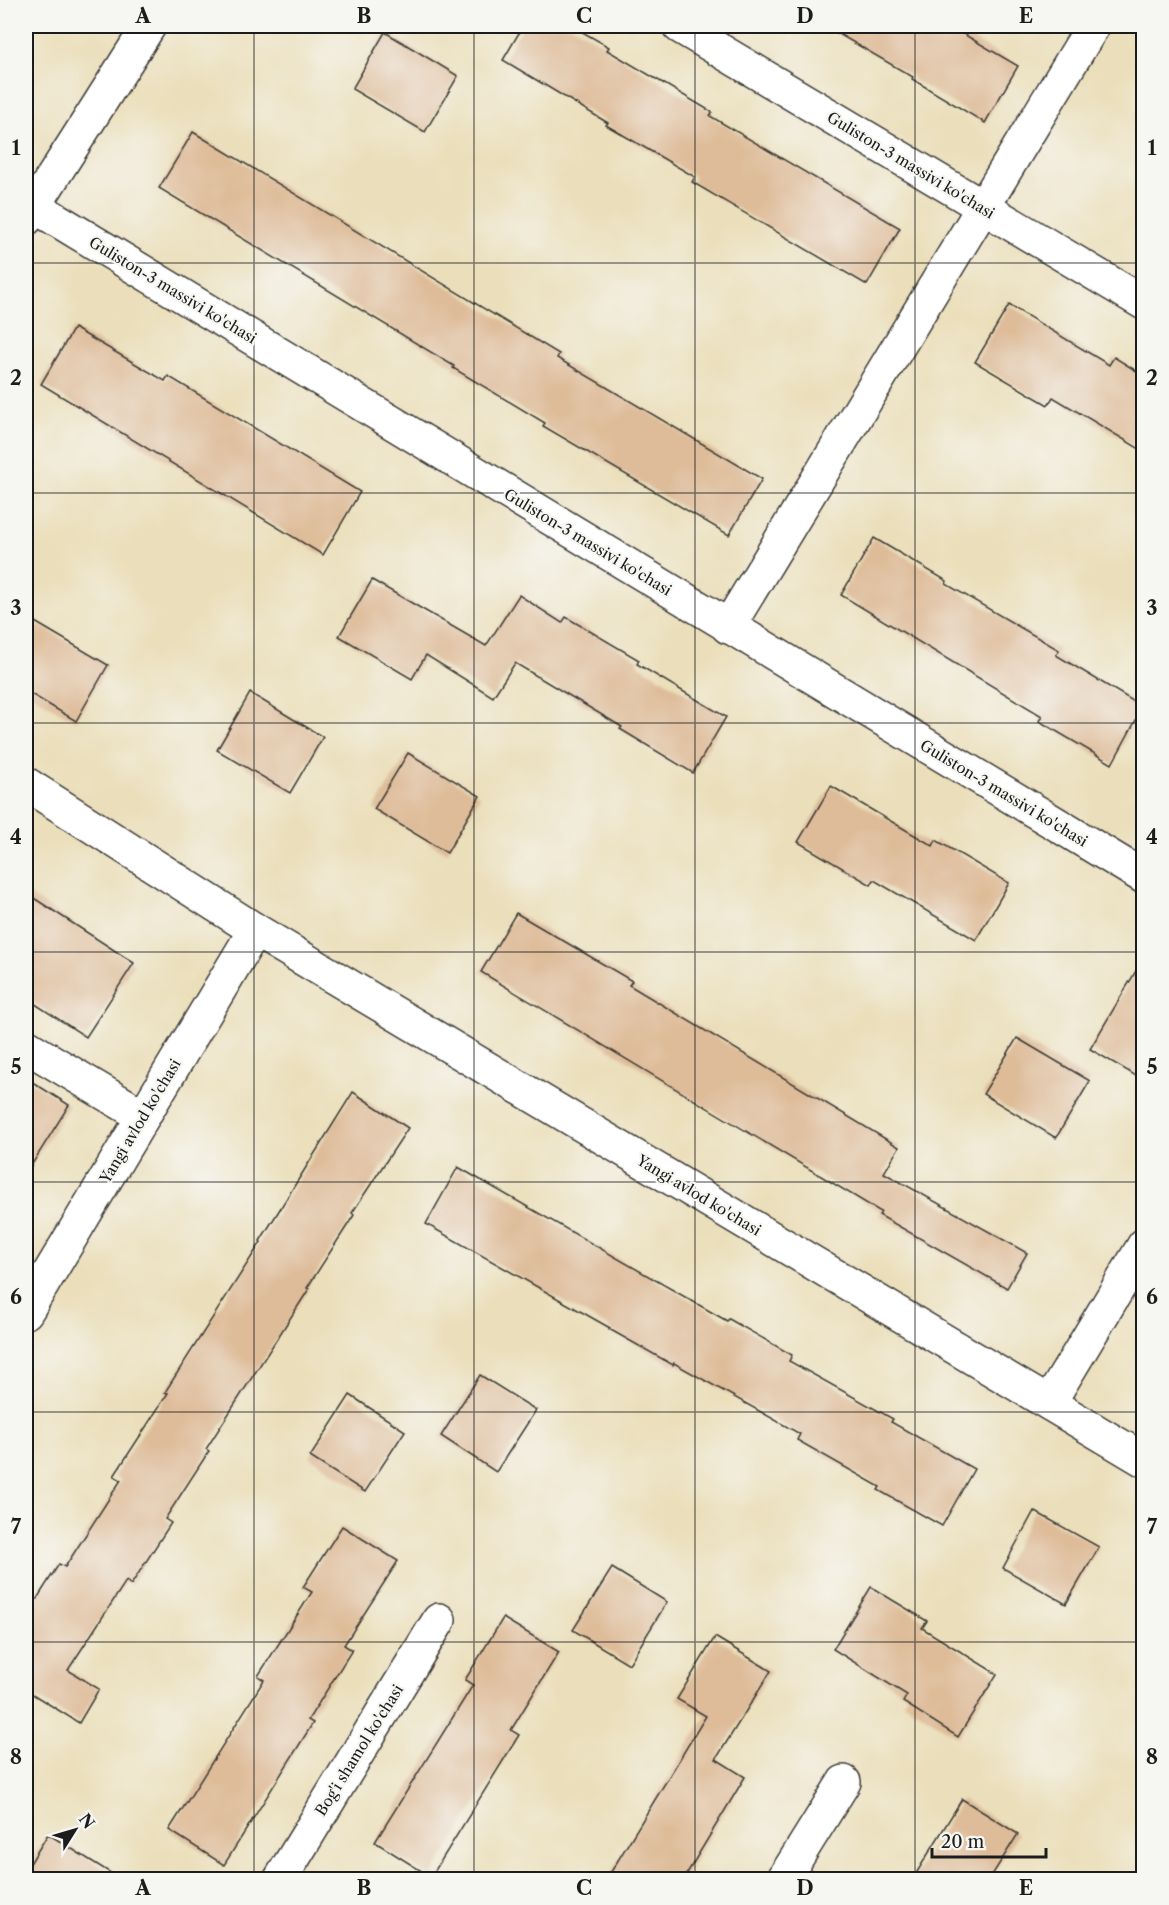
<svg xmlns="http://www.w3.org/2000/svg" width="1169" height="1905" font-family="'Libre Caslon Text',serif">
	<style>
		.building { fill: #debc99 }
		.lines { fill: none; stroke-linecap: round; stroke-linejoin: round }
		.minor-casing { stroke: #3b3934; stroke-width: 36 }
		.minor { stroke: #fff; stroke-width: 33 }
		.grid { fill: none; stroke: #1c1c1c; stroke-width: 1.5; stroke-opacity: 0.55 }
		.labels { text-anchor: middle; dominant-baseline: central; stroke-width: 4.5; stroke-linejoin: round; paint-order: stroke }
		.street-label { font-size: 15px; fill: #1c1c1c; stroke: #f6f6f2 }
		.neatline { fill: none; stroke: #1c1c1c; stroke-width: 2 }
		.grid-label { font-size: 20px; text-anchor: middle; font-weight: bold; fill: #1c1c1c }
	</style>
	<rect width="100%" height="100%" fill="#f6f6f2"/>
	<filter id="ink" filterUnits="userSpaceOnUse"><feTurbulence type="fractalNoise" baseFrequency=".0167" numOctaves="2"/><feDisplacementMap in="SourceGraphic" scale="12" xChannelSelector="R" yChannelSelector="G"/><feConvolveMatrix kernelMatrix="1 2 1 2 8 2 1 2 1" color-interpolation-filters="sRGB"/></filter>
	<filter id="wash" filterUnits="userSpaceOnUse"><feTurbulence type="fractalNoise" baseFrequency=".008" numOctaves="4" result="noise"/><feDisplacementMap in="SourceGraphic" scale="24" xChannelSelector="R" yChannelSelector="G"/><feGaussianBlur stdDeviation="1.35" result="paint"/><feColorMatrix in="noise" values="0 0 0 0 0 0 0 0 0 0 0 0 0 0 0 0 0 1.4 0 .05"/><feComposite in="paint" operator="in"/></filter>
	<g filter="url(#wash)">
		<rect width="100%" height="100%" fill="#ebdfbb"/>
		<g id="blocks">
			<g class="building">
				<polygon points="523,26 572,26 609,47 607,50 712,112 710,116 900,228 867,285 692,182 695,177 606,125 608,123 503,60"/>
				<polygon points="825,26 950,26 1018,66 985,123 912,79 913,77"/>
				<polygon points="385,32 458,76 425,132 352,89"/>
				<polygon points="193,132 559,354 557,358 762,479 729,535 543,426 545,423 453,368 454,366 159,188"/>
				<polygon points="1009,305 1109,365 1114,357 1143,375 1143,451 1053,397 1048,405 975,362"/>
				<polygon points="74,328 165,381 168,376 360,492 323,555 41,384"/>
				<polygon points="874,538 947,581 946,584 1059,650 1056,655 1143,707 1112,764 1039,721 1042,716 841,595"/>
				<polygon points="372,580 486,646 519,595 562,623 566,617 639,660 637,664 726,717 693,773 620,729 622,727 515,663 493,697 426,655 412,679 339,636"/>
				<polygon points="35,622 108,665 76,721 26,691 26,639"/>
				<polygon points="250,693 323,737 290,793 217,750"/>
				<polygon points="408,753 480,796 447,853 374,809"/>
				<polygon points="831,786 933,846 936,840 1009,883 976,940 874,880 871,885 798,842"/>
				<polygon points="26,893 134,963 86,1037 26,998"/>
				<polygon points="516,913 632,981 629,985 899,1147 884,1173 1027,1253 1007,1288 879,1215 881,1212 481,972"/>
				<polygon points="1143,959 1143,1080 1090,1049"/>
				<polygon points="1017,1038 1090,1081 1056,1138 983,1094"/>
				<polygon points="26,1078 69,1105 26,1174"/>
				<polygon points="353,1092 408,1128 352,1213 354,1215 307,1288 309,1289 206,1449 209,1451 165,1519 171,1523 131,1585 126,1581 68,1670 99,1689 79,1723 26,1690 26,1616 59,1564 65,1567 121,1480 114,1476 168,1393 165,1392 261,1242 260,1241"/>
				<polygon points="458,1167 727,1321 729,1319 792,1355 789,1361 893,1419 891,1422 974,1469 942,1526 878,1490 880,1487 797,1440 800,1434 674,1363 673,1365 609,1329 610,1328 426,1224"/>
				<polygon points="480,1375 536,1410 496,1472 441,1436"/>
				<polygon points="350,1395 405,1431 365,1492 310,1457"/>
				<polygon points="1034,1511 1099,1547 1066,1604 1003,1568"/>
				<polygon points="342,1526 398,1561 344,1645 352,1650 308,1720 313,1723 224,1865 169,1830 264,1680 258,1676 312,1592 303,1587"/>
				<polygon points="612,1568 667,1602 629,1664 573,1630"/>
				<polygon points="871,1587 927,1621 922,1628 997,1674 958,1737 903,1702 907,1695 833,1649"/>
				<polygon points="503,1618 559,1652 511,1730 519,1735 431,1877 375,1842 473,1685 465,1680"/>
				<polygon points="715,1637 771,1671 716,1759 745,1777 683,1880 606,1880 706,1716 677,1699"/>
				<polygon points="962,1799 1018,1834 989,1880 912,1880"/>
				<polygon points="48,1834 122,1880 26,1880 26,1870"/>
			</g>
		</g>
	</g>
	<g filter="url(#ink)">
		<use href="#blocks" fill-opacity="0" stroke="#3b3934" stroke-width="1.5"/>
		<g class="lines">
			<g class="minor-casing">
				<g id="minor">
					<polyline points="679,26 1144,303"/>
					<polyline points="34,206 1144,877"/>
					<polyline points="26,219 149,26"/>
					<polyline points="728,627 1093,26"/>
					<polyline points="26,784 255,930 1144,1460"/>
					<polyline points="26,1046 143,1116"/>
					<polyline points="26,1312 255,930"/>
					<polyline points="1049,1403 1144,1245"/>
					<polyline points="280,1880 439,1620"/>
					<polyline points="783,1880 844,1782"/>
				</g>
			</g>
			<use href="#minor" class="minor"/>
		</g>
	</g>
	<path class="grid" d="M 254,26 L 254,1880M 474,26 L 474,1880M 695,26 L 695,1880M 915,26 L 915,1880M 26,263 L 1144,263M 26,493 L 1144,493M 26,723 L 1144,723M 26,952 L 1144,952M 26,1182 L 1144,1182M 26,1412 L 1144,1412M 26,1642 L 1144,1642"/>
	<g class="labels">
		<g class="street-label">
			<text transform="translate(911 165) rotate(31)">Guliston-3 massivi ko'chasi</text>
			<text transform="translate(173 290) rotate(31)">Guliston-3 massivi ko'chasi</text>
			<text transform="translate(588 542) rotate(31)">Guliston-3 massivi ko'chasi</text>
			<text transform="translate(1004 793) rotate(31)">Guliston-3 massivi ko'chasi</text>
			<text transform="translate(140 1121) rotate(-59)">Yangi avlod ko'chasi</text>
			<text transform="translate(699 1195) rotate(31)">Yangi avlod ko'chasi</text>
			<text transform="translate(359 1750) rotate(-58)">Bog'i shamol ko'chasi</text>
		</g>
	</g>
	<rect width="1169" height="1905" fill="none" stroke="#f6f6f2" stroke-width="66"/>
	<g transform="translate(75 1830) rotate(53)" stroke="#f6f6f2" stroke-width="4.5" paint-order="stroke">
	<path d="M0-4.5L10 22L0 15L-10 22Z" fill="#1c1c1c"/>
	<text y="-9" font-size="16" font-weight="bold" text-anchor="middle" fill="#1c1c1c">N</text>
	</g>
	<path d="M932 1848v9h114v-9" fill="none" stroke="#1c1c1c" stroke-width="3"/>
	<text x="941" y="1848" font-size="18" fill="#1c1c1c" stroke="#f6f6f2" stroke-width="4.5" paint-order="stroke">20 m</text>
	<rect x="33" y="33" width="1103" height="1839" class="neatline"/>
	<g class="grid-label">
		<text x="143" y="23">A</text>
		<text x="364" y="23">B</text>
		<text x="584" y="23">C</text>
		<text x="805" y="23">D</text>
		<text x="1026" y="23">E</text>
		<text x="16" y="155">1</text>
		<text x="1152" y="155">1</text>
		<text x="16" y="385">2</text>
		<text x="1152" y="385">2</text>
		<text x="16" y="615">3</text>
		<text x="1152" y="615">3</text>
		<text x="16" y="844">4</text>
		<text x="1152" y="844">4</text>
		<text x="16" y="1074">5</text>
		<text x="1152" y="1074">5</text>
		<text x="16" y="1304">6</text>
		<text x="1152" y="1304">6</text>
		<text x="16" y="1534">7</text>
		<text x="1152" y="1534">7</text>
		<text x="16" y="1764">8</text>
		<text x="1152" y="1764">8</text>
		<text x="143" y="1895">A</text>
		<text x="364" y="1895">B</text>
		<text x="584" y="1895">C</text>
		<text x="805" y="1895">D</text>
		<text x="1026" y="1895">E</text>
	</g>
</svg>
